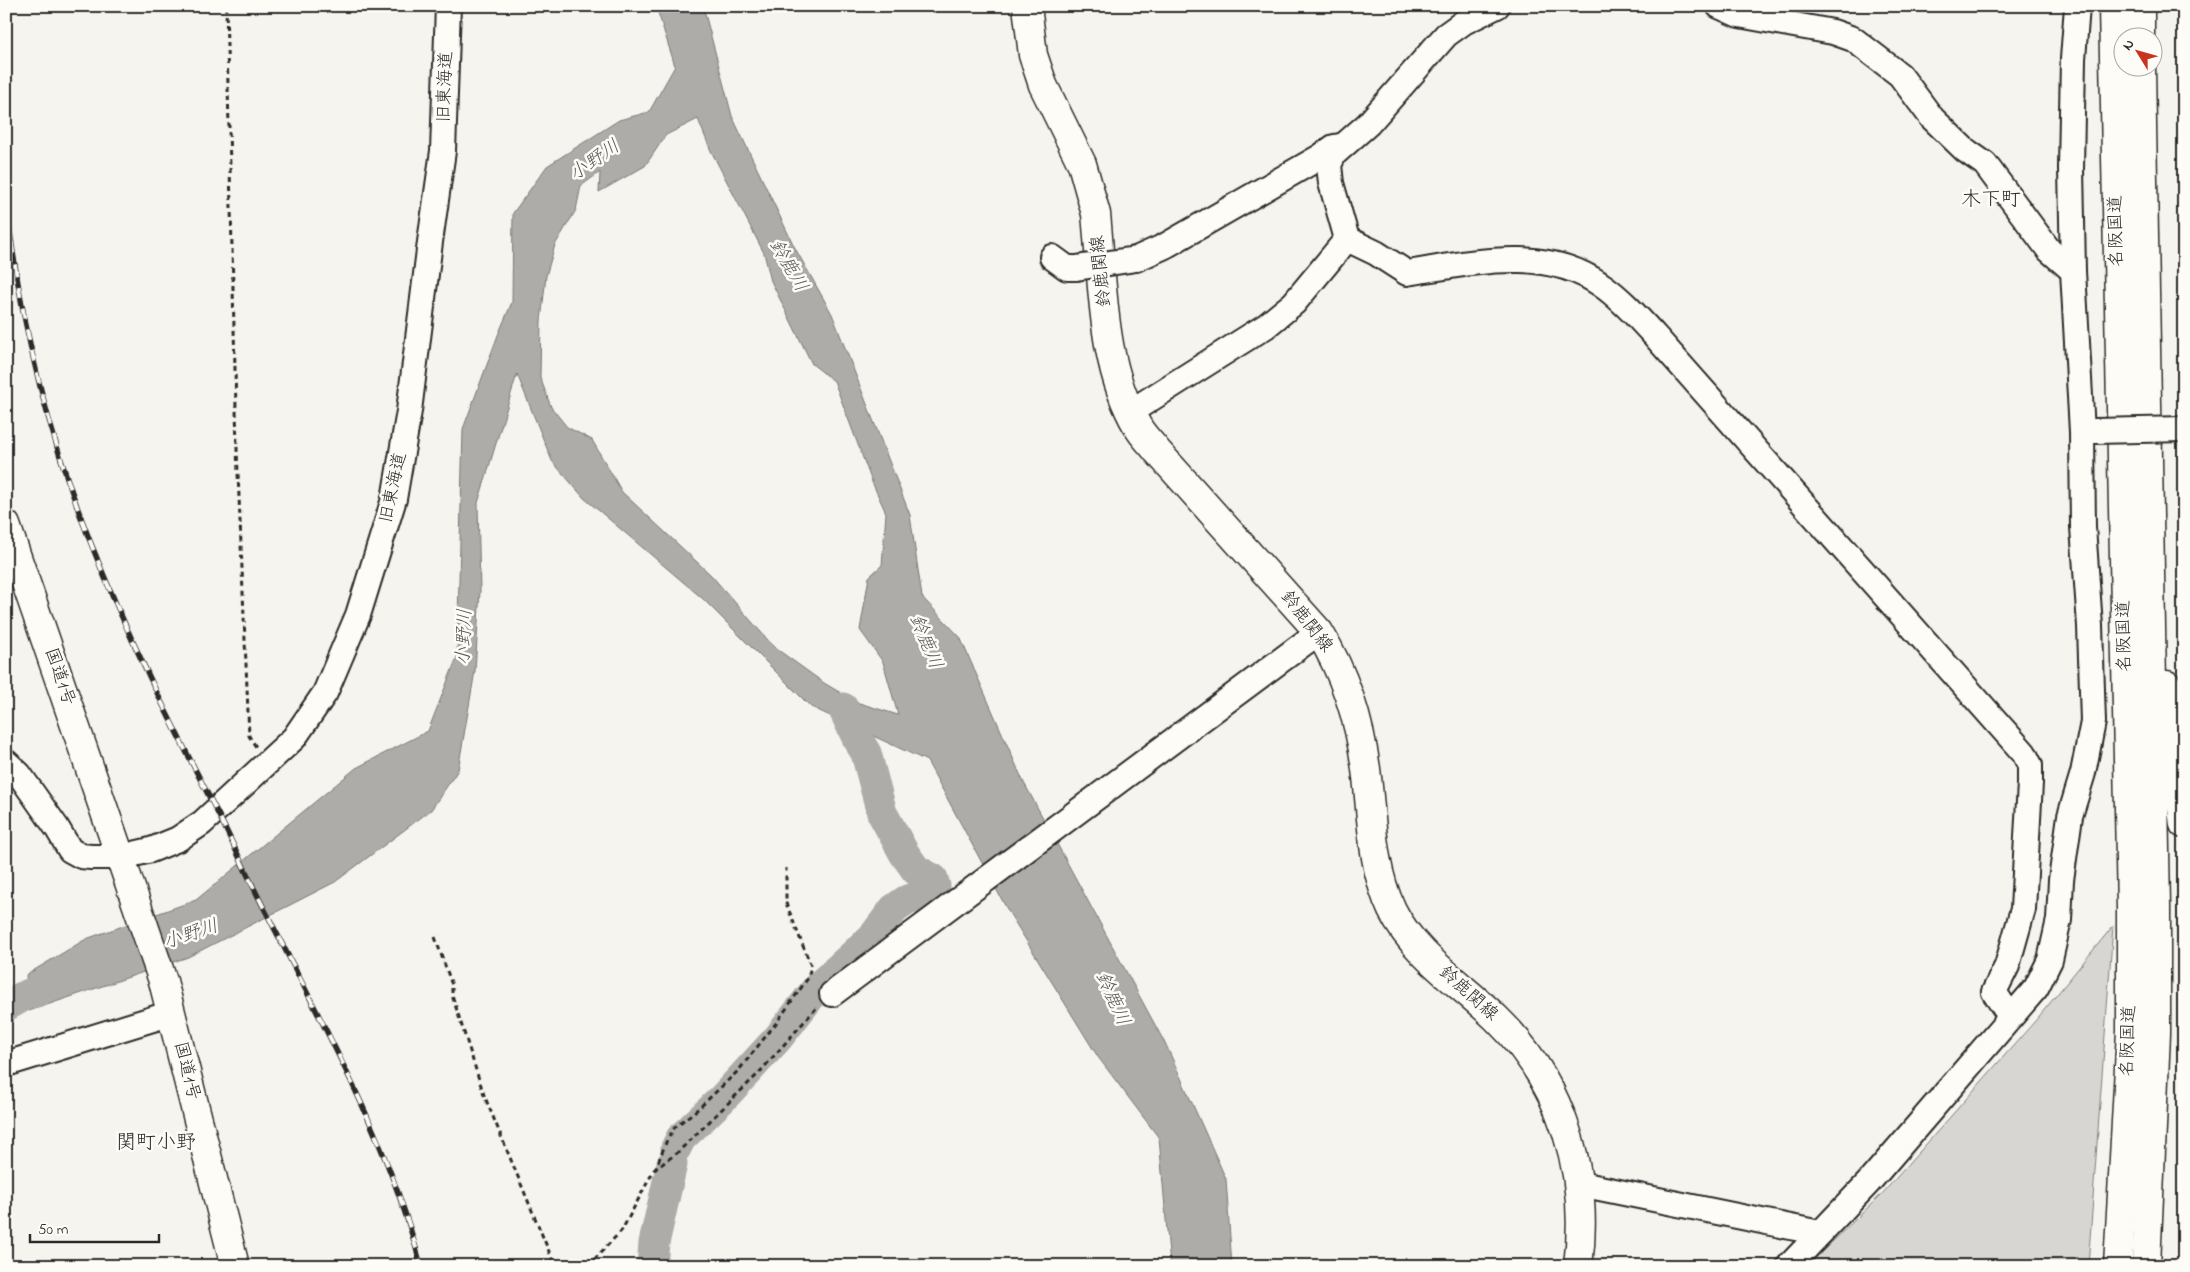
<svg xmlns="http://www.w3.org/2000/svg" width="2190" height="1272" font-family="'Indie Flower','Klee One',sans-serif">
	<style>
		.green { fill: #d7d6d2; stroke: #81807e }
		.water { fill: #adaca9; stroke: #797877; fill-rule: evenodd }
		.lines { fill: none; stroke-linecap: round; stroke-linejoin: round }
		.river { stroke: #adaca9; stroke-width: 31 }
		.minor-casing { stroke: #2b2b2b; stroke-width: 28 }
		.major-casing { stroke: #2b2b2b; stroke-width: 31 }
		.highway-casing { stroke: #2b2b2b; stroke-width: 31 }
		.path { stroke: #2b2b2b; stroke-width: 3; stroke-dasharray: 5 4; stroke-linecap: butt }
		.minor { stroke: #fdfcf7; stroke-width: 24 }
		.major { stroke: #fdfcf7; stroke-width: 28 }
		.highway { stroke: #fdfcf7; stroke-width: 28 }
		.rail-casing { stroke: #2b2b2b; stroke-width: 5.5 }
		.rail { stroke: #fdfcf7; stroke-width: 4; stroke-dasharray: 11; stroke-linecap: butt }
		.minor-bridge-casing { stroke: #2b2b2b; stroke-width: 28; stroke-linecap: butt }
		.minor-bridge { stroke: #fdfcf7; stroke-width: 24 }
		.labels { text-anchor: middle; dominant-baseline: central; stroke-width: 5; stroke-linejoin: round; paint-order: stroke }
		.street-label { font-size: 18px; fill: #2b2b2b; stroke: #fdfcf7 }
		.water-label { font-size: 19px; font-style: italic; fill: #585857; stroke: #fdfcf7 }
		.quarter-label { font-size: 20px; fill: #2b2b2b; stroke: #fdfcf7 }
	</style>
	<rect width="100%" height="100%" fill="#f5f4ef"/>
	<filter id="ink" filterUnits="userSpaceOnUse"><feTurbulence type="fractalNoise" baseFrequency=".02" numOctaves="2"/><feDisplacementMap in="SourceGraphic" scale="10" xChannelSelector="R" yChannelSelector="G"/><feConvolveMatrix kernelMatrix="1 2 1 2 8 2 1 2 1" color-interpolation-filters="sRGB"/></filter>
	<g filter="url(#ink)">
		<polygon class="green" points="2113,926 2088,1266 1807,1266 1882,1194 2036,1020"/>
		<path class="water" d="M 656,6 L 703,6 L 732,116 L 795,248 L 832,314 L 910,515 L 922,597 L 960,637 L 1023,781 L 1167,1047 L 1226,1179 L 1232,1266 L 1170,1266 L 1159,1138 L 1098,1057 L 1008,911 L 927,761 L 811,707 L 702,598 L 584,498 L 552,461 L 517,374 L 478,503 L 480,591 L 475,671 L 458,770 L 431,810 L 335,882 L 188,957 L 29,1011 L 26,975 L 86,939 L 196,900 L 356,768 L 428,731 L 457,657 L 463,429 L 498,335 L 512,302 L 513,213 L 547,166 L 619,120 L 649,112 L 675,66 ZM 698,119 L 710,149 L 764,253 L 771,281 L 812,364 L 834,381 L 872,482 L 886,513 L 882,565 L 869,577 L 860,630 L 883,662 L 898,715 L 856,702 L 824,683 L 774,647 L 711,575 L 622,492 L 592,440 L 567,427 L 551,407 L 540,377 L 541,321 L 546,276 L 555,245 L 576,210 L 581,186 L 600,172 L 599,192 L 645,166 L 666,135 Z"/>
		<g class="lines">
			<g class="river">
				<polyline points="6,1006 22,997 67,978"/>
				<polyline points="676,1148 681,1138 722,1099 778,1038 817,988 873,937 894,909 907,900 928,895 935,886 933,879 916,870 904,853 882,813 866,753 858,740 843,708"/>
				<polyline points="652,1266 654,1243 672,1164"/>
			</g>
			<g class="minor-casing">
				<g id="minor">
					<path d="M 1497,6 L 1464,22 L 1446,35 L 1368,124 L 1334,154 L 1329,165 L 1331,183 L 1347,239 L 1376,253 L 1407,273 C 1472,263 1545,244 1603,286 C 1623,300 1639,319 1655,336 L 2024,753 L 2030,765 L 2030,783 L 2023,909 L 2007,966 L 1994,992 L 2010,1016"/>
					<polyline points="1719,6 1739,15 1833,32 1853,39 1900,75 1932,118 1965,150 1985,164 2049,250 2073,271"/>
					<polyline points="1052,257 1067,268 1076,268"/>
					<polyline points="1136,259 1165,246 1320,157 1334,147 1340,146"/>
					<polyline points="1130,412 1266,326 1294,303 1347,239"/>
					<polyline points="6,762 19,774 57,828 70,850 81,856 91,857 121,857 151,850 178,839 202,823 294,738 325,693 358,615 394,499 409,411 430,242 443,151 448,6"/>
					<polyline points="832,994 1319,632"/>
					<polyline points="6,1064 172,1013"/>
					<polyline points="1580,1184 1820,1233"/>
					<polyline points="1789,1266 1869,1182 2036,988 2050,960 2059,920 2061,880 2070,816 2083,773 2093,722 2090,626 2083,527 2082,432 2073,271 2071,168 2073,59 2077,6"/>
				</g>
			</g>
			<g class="major-casing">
				<path id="major" d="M 1027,6 L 1033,55 L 1043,85 L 1082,164 L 1096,214 C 1103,283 1101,366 1138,427 C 1143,436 1151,443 1157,451 L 1319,632 C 1346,676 1361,725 1367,777 C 1372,821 1372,868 1392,910 C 1415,956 1460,983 1496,1018 C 1563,1083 1590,1174 1578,1266"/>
			</g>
			<g class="highway-casing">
				<g id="highway">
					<polyline points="2113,6 2131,909 2131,1031 2118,1266"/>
					<polyline points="2140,6 2140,38"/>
					<polyline points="2141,68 2156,907 2156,1033 2146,1266"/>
					<polyline points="6,525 163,981 235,1266"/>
					<polyline points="2167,685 2184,824"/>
				</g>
			</g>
			<g class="path">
				<polyline points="226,6 237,449 249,736 256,747"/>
				<polyline points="435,937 452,985 452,995 484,1095 555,1266"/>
				<polyline points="655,1170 667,1140 675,1127 699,1108 739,1070 777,1022 808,978 811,966 786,903 786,868"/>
				<polyline points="588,1266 622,1230 654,1170 677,1153 758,1074 818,1006"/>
			</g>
			<use href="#minor" class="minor"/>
			<use href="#major" class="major"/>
			<use href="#highway" class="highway"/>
			<g class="rail-casing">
				<path id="rail" d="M 6,199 C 19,315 47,432 90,541 C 126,633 170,721 215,808 C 233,842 248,878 266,912 C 324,1027 388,1140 421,1266"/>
			</g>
			<use href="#rail" class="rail"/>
			<g class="minor-bridge-casing">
				<g id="minor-bridge">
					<polyline points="1076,268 1136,259"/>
					<polyline points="2095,431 2184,429"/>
				</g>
			</g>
			<use href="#minor-bridge" class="minor-bridge"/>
		</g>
	</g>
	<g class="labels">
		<g class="street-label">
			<text transform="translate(446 87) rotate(-88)">旧東海道</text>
			<text transform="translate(2117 231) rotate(-91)">名阪国道</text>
			<text transform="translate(1102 271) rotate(-96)">鈴鹿関線</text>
			<text transform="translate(394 488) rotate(-78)">旧東海道</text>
			<text transform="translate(1306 622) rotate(52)">鈴鹿関線</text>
			<text transform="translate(2125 636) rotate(-91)">名阪国道</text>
			<text transform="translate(59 677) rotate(71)">国道1号</text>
			<text transform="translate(1468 994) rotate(42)">鈴鹿関線</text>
			<text transform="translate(2129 1041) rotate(-88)">名阪国道</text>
			<text transform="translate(186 1071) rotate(76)">国道1号</text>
		</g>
		<g class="water-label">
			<text transform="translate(595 161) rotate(-35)">小野川</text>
			<text transform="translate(788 266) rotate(60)">鈴鹿川</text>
			<text transform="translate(465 637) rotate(-88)">小野川</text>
			<text transform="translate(925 642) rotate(68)">鈴鹿川</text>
			<text transform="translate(191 935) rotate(-19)">小野川</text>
			<text transform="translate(1112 999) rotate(66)">鈴鹿川</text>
		</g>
		<g class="quarter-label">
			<text x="1991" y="200">木下町</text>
			<text x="156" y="1143">関町小野</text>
		</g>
	</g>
	<rect width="2190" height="1272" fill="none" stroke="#fdfcf7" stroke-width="25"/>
	<rect x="12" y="12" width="2165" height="1247" fill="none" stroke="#2b2b2b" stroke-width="2" filter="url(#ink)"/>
	<g transform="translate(2138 52) rotate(307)"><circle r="24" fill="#fdfcf7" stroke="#a9a8a5"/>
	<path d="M0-4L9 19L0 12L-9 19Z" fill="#c8321e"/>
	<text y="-8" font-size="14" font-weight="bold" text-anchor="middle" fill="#2b2b2b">N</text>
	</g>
	<path d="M30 1234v8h129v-8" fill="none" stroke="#2b2b2b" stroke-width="2.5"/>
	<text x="38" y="1234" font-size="15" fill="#2b2b2b" stroke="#fdfcf7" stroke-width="4" paint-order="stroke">50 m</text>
</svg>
